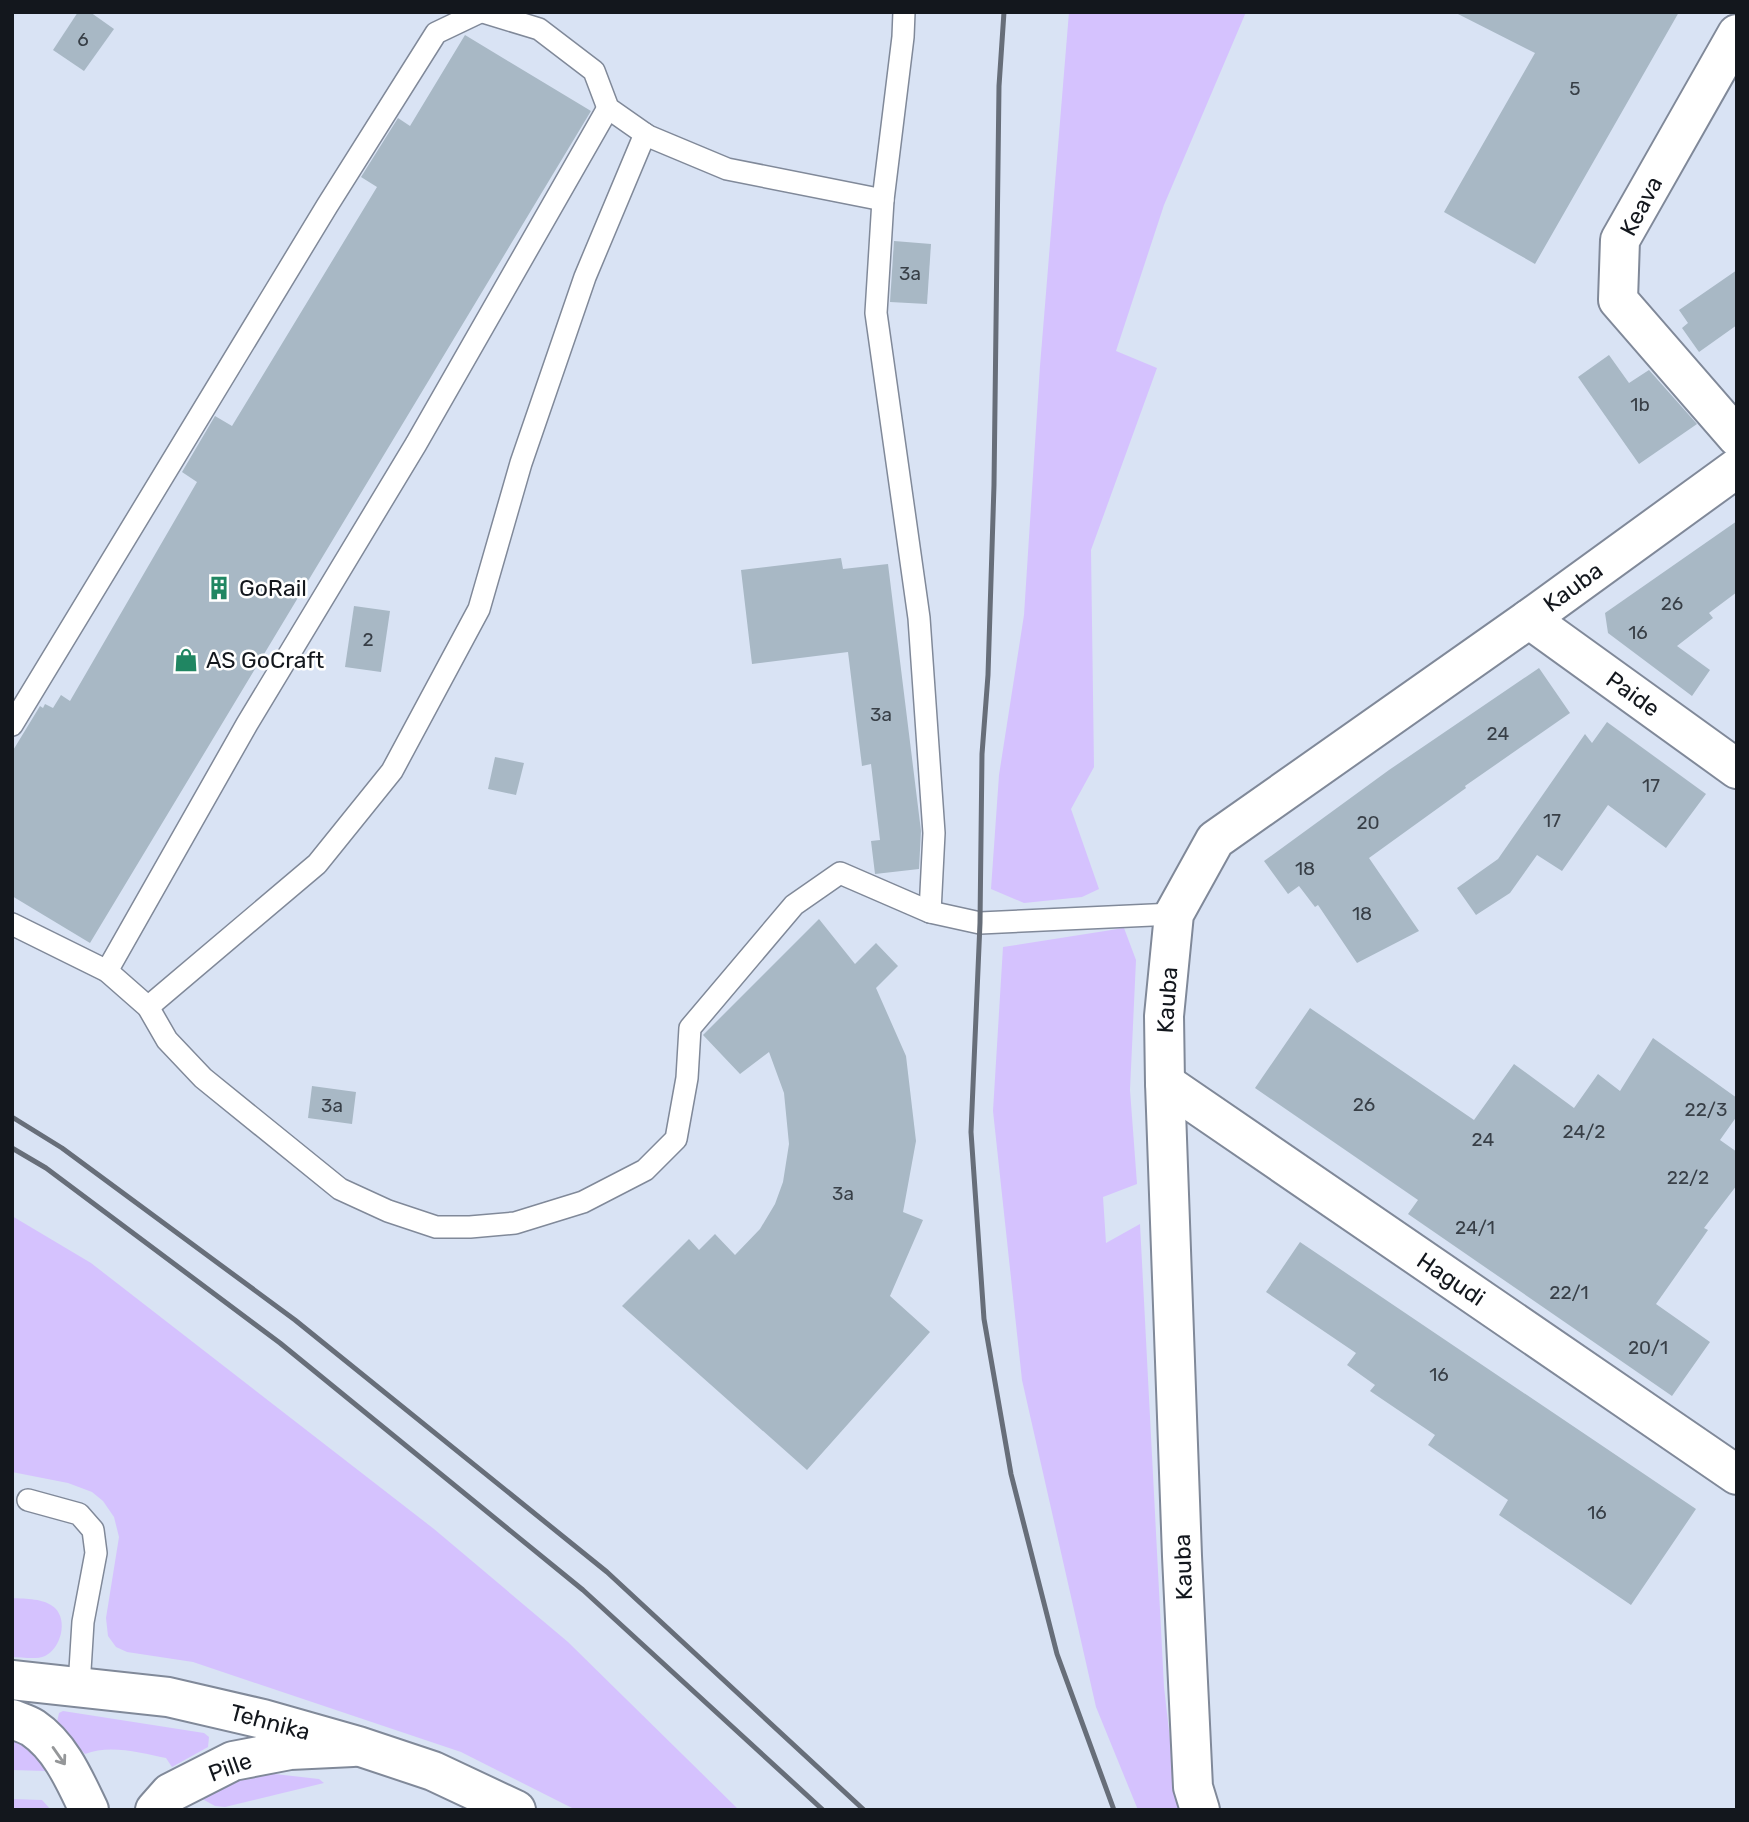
<svg xmlns="http://www.w3.org/2000/svg" width="1749" height="1822" font-family="Rubik,sans-serif">
	<style>
		.green { fill: #d5c2fe }
		.building { fill: #a8b8c5 }
		.lines { fill: none; stroke-linecap: round; stroke-linejoin: round }
		.service-casing { stroke: #808999; stroke-width: 24 }
		.minor-casing { stroke: #808999; stroke-width: 42 }
		.secondary-casing { stroke: #808999; stroke-width: 42 }
		.service { stroke: #fff; stroke-width: 21 }
		.minor { stroke: #fff; stroke-width: 38 }
		.secondary { stroke: #fff; stroke-width: 38 }
		.rail { stroke: #676e79; stroke-width: 5 }
		.oneway { stroke: #959799 }
		.labels { text-anchor: middle; dominant-baseline: central; stroke-width: 5; stroke-linejoin: round; paint-order: stroke }
		.number-label { font-size: 19px; fill: #383f47 }
		.street-label { font-size: 23px; fill: #13171d; stroke: #fff }
		.poi-label { font-size: 23px; fill: #13171d; stroke: #fff; text-anchor: start }
	</style>
	<rect width="100%" height="100%" fill="#d9e3f4"/>
	<g class="green">
		<polygon points="1069,12 1246,12 1164,205 1116,351 1157,368 1091,550 1094,767 1071,809 1099,889 1082,897 1024,903 991,889 999,775 1024,615 1040,366"/>
		<polygon points="1124,928 1136,960 1130,1090 1137,1184 1103,1197 1106,1243 1140,1224 1164,1687 1178,1810 1138,1810 1096,1707 1022,1380 993,1111 1003,947"/>
		<polygon points="12,1216 91,1263 434,1529 568,1642 739,1810 576,1810 461,1752 193,1662 127,1652 116,1647 108,1636 106,1618 119,1537 114,1517 103,1501 92,1492 68,1483 12,1472"/>
		<path d="M 12,1598 C 26,1599 44,1598 55,1608 C 68,1621 61,1648 45,1656 C 36,1660 22,1657 12,1657 Z"/>
		<path d="M 63,1711 L 204,1733 L 209,1737 L 208,1747 L 172,1767 L 166,1758 C 141,1753 110,1744 85,1754 L 60,1728 L 57,1722 L 59,1713 Z"/>
		<polygon points="12,1737 30,1750 49,1769 45,1771 12,1770"/>
		<polygon points="266,1773 319,1779 324,1783 225,1807 215,1806 195,1795 215,1784"/>
		<polygon points="12,1799 42,1800 51,1810 12,1810"/>
	</g>
	<g class="building">
		<polygon points="78,12 90,12 114,29 84,71 53,50"/>
		<polygon points="1454,12 1679,12 1535,264 1444,212 1535,53"/>
		<polygon points="465,35 591,111 90,943 12,896 12,752 40,706 43,708 45,704 53,708 61,695 70,701 197,482 182,472 215,416 232,426 377,187 361,177 398,118 410,126"/>
		<polygon points="894,241 931,244 927,304 890,302"/>
		<polygon points="1737,270 1737,325 1699,352 1682,328 1688,323 1679,310"/>
		<polygon points="1609,355 1629,383 1649,370 1697,424 1639,464 1578,377"/>
		<polygon points="1737,521 1737,592 1709,613 1713,618 1677,646 1710,670 1692,696 1608,633 1605,613"/>
		<polygon points="841,558 843,569 888,564 921,831 919,869 875,874 871,841 880,840 871,764 862,766 848,652 752,664 741,570"/>
		<polygon points="354,606 390,611 381,672 345,667"/>
		<polygon points="1539,668 1570,713 1465,786 1466,788 1369,858 1419,931 1357,963 1318,905 1315,907 1299,886 1288,894 1264,861 1389,770"/>
		<polygon points="1607,722 1706,794 1666,848 1608,805 1562,871 1537,855 1510,893 1476,915 1457,888 1498,859 1585,734 1592,743"/>
		<polygon points="495,757 524,763 516,795 488,789"/>
		<polygon points="819,919 855,964 876,943 898,966 876,988 906,1056 916,1141 903,1212 923,1220 890,1296 930,1332 807,1470 622,1306 689,1239 699,1250 715,1234 735,1255 760,1229 775,1204 783,1182 789,1144 784,1093 769,1052 740,1074 703,1035"/>
		<polygon points="1310,1008 1474,1120 1514,1064 1574,1108 1598,1074 1620,1091 1653,1038 1737,1098 1737,1116 1720,1140 1737,1152 1737,1185 1704,1228 1708,1230 1656,1304 1710,1342 1672,1396 1408,1214 1418,1200 1255,1088"/>
		<polygon points="312,1086 356,1092 352,1124 308,1118"/>
		<polygon points="1300,1242 1696,1509 1631,1605 1499,1515 1508,1500 1428,1445 1435,1435 1370,1391 1375,1385 1347,1365 1356,1353 1266,1292"/>
	</g>
	<g class="lines">
		<g class="service-casing">
			<g id="service">
				<polyline points="483,12 539,29 594,71 608,108 648,136 727,169 883,200"/>
				<polyline points="904,12 903,37 883,200 876,313 919,618 934,833 930,912"/>
				<polyline points="12,725 327,206 436,33 480,12"/>
				<polyline points="12,924 107,971 148,1007 167,1040 203,1078 340,1189 388,1211 436,1227 470,1227 515,1223 583,1202 645,1170 676,1139 687,1078 690,1028 794,905 840,873 930,912 980,923 1174,914"/>
				<polyline points="107,971 247,724 416,444 608,108"/>
				<polyline points="148,1007 317,864 392,771 479,609 521,463 585,277 645,134"/>
				<polyline points="28,1500 79,1514 93,1530 96,1553 83,1622 79,1686"/>
			</g>
		</g>
		<g class="minor-casing">
			<g id="minor">
				<polyline points="1737,34 1620,240 1618,300 1737,437"/>
				<polyline points="1529,619 1737,769"/>
				<polyline points="1165,1083 1737,1475"/>
				<path d="M 12,1719 C 19,1722 27,1724 33,1728 C 61,1747 75,1781 89,1810"/>
				<polyline points="155,1810 170,1793 233,1761 290,1750 353,1747"/>
				<polyline points="1200,1810 1193,1787 1182,1556 1165,1083 1164,1016 1174,914 1215,840 1529,619 1737,468"/>
			</g>
		</g>
		<g class="secondary-casing">
			<polyline id="secondary" points="12,1680 168,1697 263,1719 358,1746 433,1771 516,1810"/>
		</g>
		<use href="#service" class="service"/>
		<use href="#minor" class="minor"/>
		<use href="#secondary" class="secondary"/>
		<g class="rail">
			<polyline points="1004,12 999,86 994,485 988,675 982,754 980,923 971,1132 984,1319 1011,1474 1057,1654 1114,1810"/>
			<polyline points="12,1117 62,1148 295,1320 607,1572 864,1810"/>
			<polyline points="12,1148 46,1168 280,1343 583,1590 823,1810"/>
		</g>
	</g>
	<defs><path id="oneway-shaft" d="M-6 0H5M1.5-3L5.5 0L1.5 3" fill="none" stroke-width="1.6" stroke-linecap="round" stroke-linejoin="round" transform="scale(1.75)"/></defs>
	<use class="oneway" href="#oneway-shaft" transform="translate(59 1756) rotate(55)"/>
	<defs>
		<g id="building-bare" transform="scale(1.89)"><path d="M-4-6H4V6H1V3H-1V6H-4ZM-2.5-4.3h1.7v1.8h-1.7ZM.8-4.3h1.7v1.8H.8ZM-2.5-1h1.7V.8h-1.7ZM.8-1h1.7V.8H.8Z" fill="#208662" stroke="#fff" stroke-width="2.5" paint-order="stroke"/></g>
		<g id="shop-bare" transform="scale(1.89)"><path d="M-5-2.5h2.3a2.7 3.5 0 0 1 5.4 0H5L5.5 6h-11ZM-1.5-2.5h3a1.5 2.3 0 0 0-3 0Z" fill="#208662" stroke="#fff" stroke-width="2.5" paint-order="stroke"/></g>
	</defs>
	<g fill-rule="evenodd">
		<use href="#building-bare" x="219" y="588"/>
		<use href="#shop-bare" x="186" y="660"/>
	</g>
	<g class="labels">
		<g class="number-label">
			<text x="83" y="39">6</text>
			<text x="1575" y="88">5</text>
			<text x="910" y="273">3a</text>
			<text x="1640" y="404">1b</text>
			<text x="1672" y="603">26</text>
			<text x="1638" y="632">16</text>
			<text x="368" y="639">2</text>
			<text x="881" y="714">3a</text>
			<text x="1498" y="733">24</text>
			<text x="1651" y="785">17</text>
			<text x="1552" y="820">17</text>
			<text x="1368" y="822">20</text>
			<text x="1305" y="868">18</text>
			<text x="1362" y="913">18</text>
			<text x="1364" y="1104">26</text>
			<text x="332" y="1105">3a</text>
			<text x="1706" y="1109">22/3</text>
			<text x="1584" y="1131">24/2</text>
			<text x="1483" y="1139">24</text>
			<text x="1688" y="1177">22/2</text>
			<text x="843" y="1193">3a</text>
			<text x="1475" y="1227">24/1</text>
			<text x="1569" y="1292">22/1</text>
			<text x="1648" y="1347">20/1</text>
			<text x="1439" y="1374">16</text>
			<text x="1597" y="1512">16</text>
		</g>
		<g class="street-label">
			<text transform="translate(1641 206) rotate(-62)">Keava</text>
			<text transform="translate(1573 587) rotate(-36)">Kauba</text>
			<text transform="translate(1633 694) rotate(36)">Paide</text>
			<text transform="translate(1167 1000) rotate(-86)">Kauba</text>
			<text transform="translate(1451 1279) rotate(34)">Hagudi</text>
			<text transform="translate(1183 1567) rotate(-92)">Kauba</text>
			<text transform="translate(270 1722) rotate(15)">Tehnika</text>
			<text transform="translate(230 1767) rotate(-20)">Pille</text>
		</g>
		<g class="poi-label">
			<text x="239" y="588">GoRail</text>
			<text x="206" y="660">AS GoCraft</text>
		</g>
	</g>
	<rect width="1749" height="1822" fill="none" stroke="#13171d" stroke-width="28"/>
</svg>
